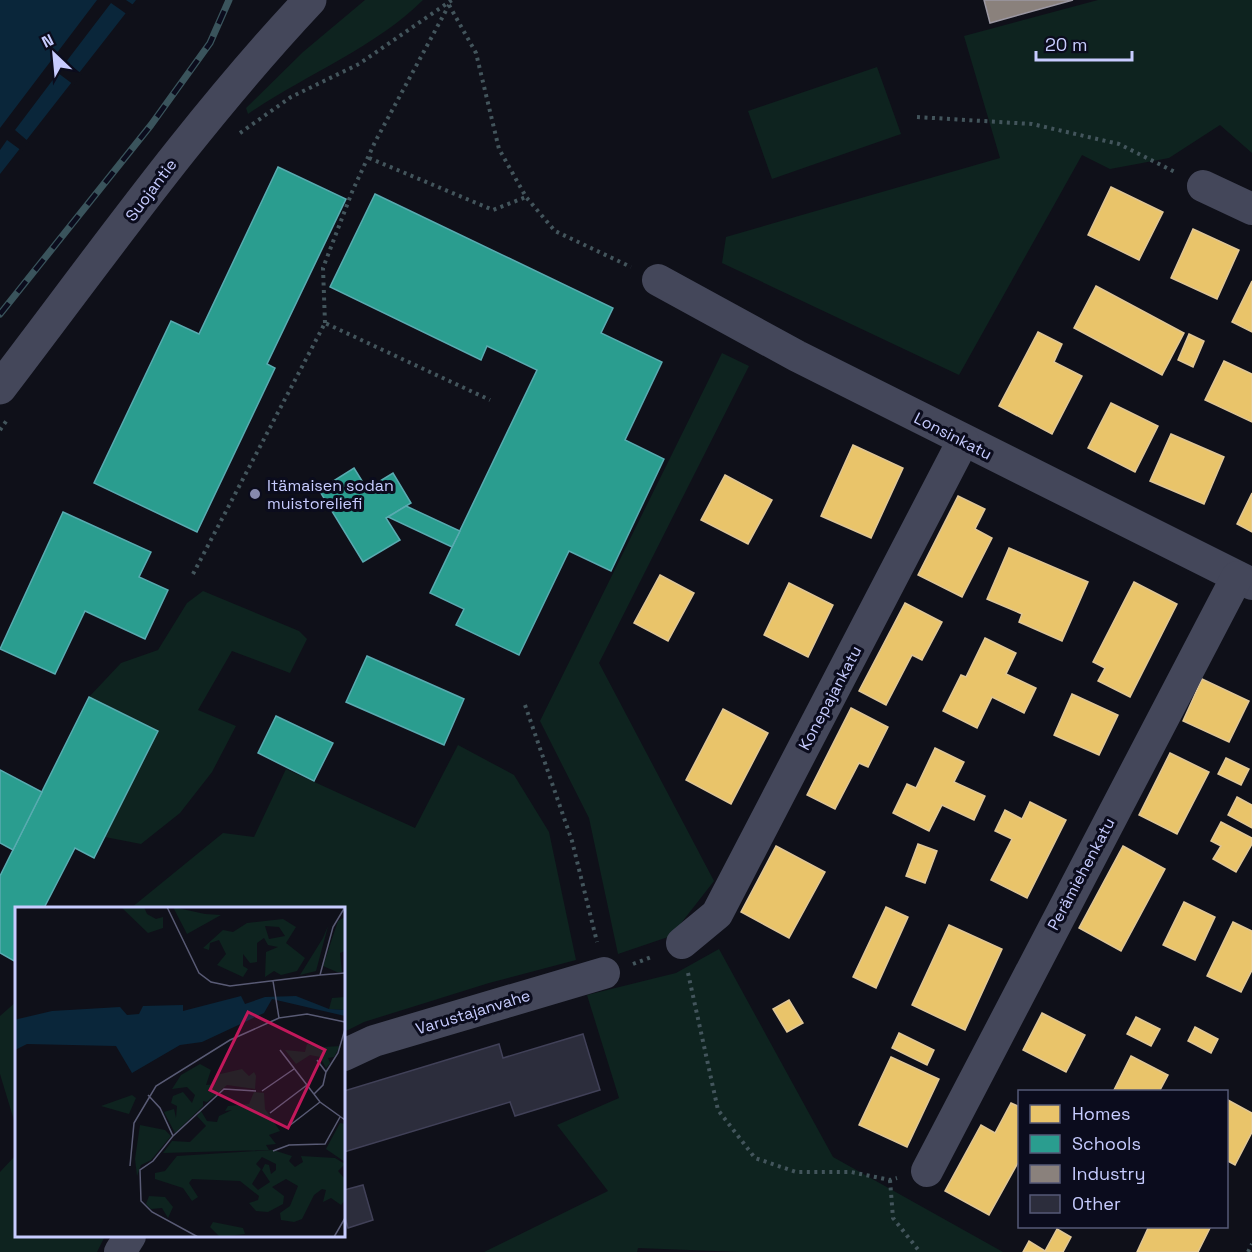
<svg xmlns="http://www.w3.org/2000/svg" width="1252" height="1252" font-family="'Space Grotesk',sans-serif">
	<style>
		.green { fill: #0e231f }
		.water { fill: #0a263a }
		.pier { fill: #0f1019 }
		.homes { fill: #e9c46a; stroke: #dfc697; stroke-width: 1.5 }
		.schools { fill: #2a9d8f; stroke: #59abb1; stroke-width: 1.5 }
		.industry { fill: #8a817c; stroke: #9c98a3; stroke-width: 1.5 }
		.building { fill: #2c2d3c; stroke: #414158; stroke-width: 1.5 }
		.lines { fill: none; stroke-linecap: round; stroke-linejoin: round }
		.path { stroke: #43555c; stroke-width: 4; stroke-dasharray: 3 4.5; stroke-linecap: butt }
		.minor { stroke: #44475a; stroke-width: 32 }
		.tertiary { stroke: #44475a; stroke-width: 33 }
		.rail-casing { stroke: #3a545c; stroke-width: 7 }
		.rail { stroke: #0b0c1d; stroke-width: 4.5; stroke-dasharray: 14; stroke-linecap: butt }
		.poi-dot { fill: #878aae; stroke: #0b0c1d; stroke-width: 2 }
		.labels { text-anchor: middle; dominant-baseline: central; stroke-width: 6; stroke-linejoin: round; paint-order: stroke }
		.street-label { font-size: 16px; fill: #c7ccff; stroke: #0b0c1d }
		.poi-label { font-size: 16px; fill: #c7ccff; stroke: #0b0c1d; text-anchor: start }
		.inset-road { fill: none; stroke: #595b75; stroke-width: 1.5 }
		.view { fill: #c2185b; fill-opacity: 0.15; stroke: #c2185b; stroke-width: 3 }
		.inset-edge { fill: none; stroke: #c7ccff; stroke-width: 3 }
	</style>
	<rect width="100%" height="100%" fill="#0f1019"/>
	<g class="green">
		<path d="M 365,0 L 423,0 C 376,47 303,76 248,114 L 246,108 L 303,52 Z"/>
		<polygon points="1098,0 1252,0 1252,153 1220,125 1169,158 1110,169 1082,155 959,375 722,263 726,237 1000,158 964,36"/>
		<polygon points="877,67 901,134 772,179 748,111"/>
		<polygon points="722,353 749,366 599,663 714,881 671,936 618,954 589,818 540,721"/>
		<polygon points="203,591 299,631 307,639 290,673 232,651 198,710 236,726 212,772 180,813 141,844 105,837 157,731 89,697 121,663 158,650 187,603"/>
		<polygon points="458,745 514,775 549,832 576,960 489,983 364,1022 344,1032 344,908 131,908 223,833 254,837 286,769 415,828"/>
		<polygon points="719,949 833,1157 1003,1252 740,1252 638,1248 637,1252 484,1252 608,1191 557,1125 619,1098 587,995 676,973"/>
		<polygon points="16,1002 16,1127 0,1074 0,1016"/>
		<polygon points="16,1155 16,1236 105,1236 97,1252 0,1252 0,1172"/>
	</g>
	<polygon class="water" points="0,0 136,0 0,174"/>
	<polygon class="pier" points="97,0 126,0 135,6 128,15 111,3 66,62 82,74 74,85 58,73 15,130 29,142 22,151 7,140 0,150 0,128"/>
	<g class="homes">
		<polygon points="1111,187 1163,212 1139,260 1088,235"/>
		<polygon points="1193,229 1239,250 1217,299 1171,278"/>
		<polygon points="1252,281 1252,332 1232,322"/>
		<polygon points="1096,286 1184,333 1162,375 1074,328"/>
		<polygon points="1038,332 1062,344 1054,362 1082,376 1052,434 999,406"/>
		<polygon points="1189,334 1204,341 1193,367 1178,360"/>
		<polygon points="1224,361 1252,374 1252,422 1205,400"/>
		<polygon points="1111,403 1158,426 1135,472 1088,448"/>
		<polygon points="1171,434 1224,457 1204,504 1150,481"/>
		<polygon points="853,445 903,468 871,538 821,516"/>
		<polygon points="725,475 772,500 748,544 701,520"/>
		<polygon points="1252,493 1252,532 1237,524"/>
		<polygon points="958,496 985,509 975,529 992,538 962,597 918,575"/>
		<polygon points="1009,548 1088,582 1062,641 1019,622 1022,614 987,599"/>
		<polygon points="660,575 694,593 668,641 634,623"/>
		<polygon points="1134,582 1177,604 1130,697 1098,681 1105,668 1093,662"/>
		<polygon points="789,583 833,605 808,657 764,635"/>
		<polygon points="905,603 942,622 922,660 912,655 886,705 859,691"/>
		<polygon points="985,638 1016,653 1006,674 1036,688 1024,713 992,697 977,728 943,711 961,675 966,677"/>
		<polygon points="1202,679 1249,701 1229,742 1183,721"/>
		<polygon points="1072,694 1118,715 1099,755 1054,735"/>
		<polygon points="851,708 888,727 868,767 859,763 835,809 807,795"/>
		<polygon points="723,709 768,733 731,804 686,780"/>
		<polygon points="935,748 964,762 954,782 985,796 974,820 942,805 929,831 893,813 907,784 916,788"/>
		<polygon points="1170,753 1209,772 1177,834 1139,815"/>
		<polygon points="1226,758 1249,769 1241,785 1218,774"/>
		<polygon points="1237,797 1252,805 1252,828 1228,815"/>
		<polygon points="1030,802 1066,820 1027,898 991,880 1012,839 995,831 1005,810 1022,819"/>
		<polygon points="1221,822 1252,838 1252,844 1236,872 1213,859 1221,846 1211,841"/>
		<polygon points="918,844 937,851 925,883 906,876"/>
		<polygon points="776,846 825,872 789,938 741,912"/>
		<polygon points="1123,846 1165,869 1121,951 1079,928"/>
		<polygon points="1184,902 1215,917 1195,960 1163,945"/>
		<polygon points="886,907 908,917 876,988 853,977"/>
		<polygon points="1233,922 1252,931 1252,970 1241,992 1207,976"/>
		<polygon points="949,925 1002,949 965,1030 912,1005"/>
		<polygon points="789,1000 803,1023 787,1032 773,1009"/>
		<polygon points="1042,1013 1085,1035 1066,1072 1023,1050"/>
		<polygon points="1136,1017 1160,1029 1151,1046 1127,1034"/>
		<polygon points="1195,1027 1218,1039 1211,1053 1188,1041"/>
		<polygon points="899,1033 934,1050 927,1065 892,1048"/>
		<polygon points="1131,1056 1168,1075 1159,1092 1113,1092"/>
		<polygon points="891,1057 939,1079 907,1147 859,1125"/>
		<polygon points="1226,1099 1252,1113 1252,1132 1235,1165 1226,1160"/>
		<polygon points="1011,1103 1020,1107 1020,1159 989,1215 945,1191 981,1125 995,1133"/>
		<polygon points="1149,1226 1211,1226 1198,1252 1137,1252"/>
		<polygon points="1057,1229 1071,1237 1063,1252 1023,1252 1029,1241 1045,1251"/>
	</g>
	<g class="schools">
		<polygon points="278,167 346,199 267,364 275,368 197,532 94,483 171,321 199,334"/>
		<polygon points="375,194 613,308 601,333 662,362 625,440 664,459 611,571 569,551 519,655 456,625 464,609 430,593 537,370 487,346 481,360 330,287"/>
		<polygon points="354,468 367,489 393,473 411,503 386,518 400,540 363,562 319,490"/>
		<polygon points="406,506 460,531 452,547 388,517"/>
		<polygon points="63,512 151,552 139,577 168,590 145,639 85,611 55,674 0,649"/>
		<polygon points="367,656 464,699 444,745 346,702"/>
		<polygon points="89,697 158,731 94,858 75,848 44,908 16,908 16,962 0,953 0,876"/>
		<polygon points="276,716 333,743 314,781 258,753"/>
		<polygon points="0,770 42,792 13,850 0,843"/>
	</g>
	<polygon class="industry" points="984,0 1073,0 990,23"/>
	<g class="building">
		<polygon points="583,1034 600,1090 515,1116 510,1102 344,1152 344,1091 499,1044 503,1058"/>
		<polygon points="363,1185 373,1220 348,1228 344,1214 344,1190"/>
	</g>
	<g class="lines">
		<g class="path">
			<polyline points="449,5 476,53 499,149 526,197 555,231 631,267"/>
			<polyline points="917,117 1032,124 1119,144 1177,173"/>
			<polyline points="240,133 291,97 359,64 452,0"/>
			<polyline points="369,158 493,210 526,197"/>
			<polyline points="325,323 323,268 352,192 375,142 449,5"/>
			<polyline points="0,430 7,420"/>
			<polyline points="193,574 325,323 490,400"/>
			<polyline points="525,705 572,841 597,942"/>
			<polyline points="633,964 654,956"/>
			<polyline points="688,973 718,1110 755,1158 796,1172 851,1172 890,1180 897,1178"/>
			<polyline points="890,1180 893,1218 920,1252"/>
			<polyline points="1248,1252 1252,1244"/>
		</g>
		<g class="minor">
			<polyline points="1203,186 1252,209"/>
			<polyline points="658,280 797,356 1252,584"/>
			<polyline points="682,943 717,914 963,441"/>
			<polyline points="344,1055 374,1041 604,973"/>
			<polyline points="927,1171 1237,577"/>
			<polyline points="120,1252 130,1236"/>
		</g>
		<path class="tertiary" d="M 0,388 C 100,257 197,120 310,0"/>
		<g class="rail-casing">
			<polyline id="rail" points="0,314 151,125 210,43 229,0"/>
		</g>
		<use href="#rail" class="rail"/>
	</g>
	<circle class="poi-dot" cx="255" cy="494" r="6"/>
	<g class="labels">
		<g class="street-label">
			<text transform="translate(151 190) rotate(-53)">Suojantie</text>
			<text transform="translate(953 436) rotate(27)">Lonsinkatu</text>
			<text transform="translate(830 698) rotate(-62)">Konepajankatu</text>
			<text transform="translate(1081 874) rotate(-62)">Perämiehenkatu</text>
			<text transform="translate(473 1012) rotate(-17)">Varustajanvahe</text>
		</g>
		<g class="poi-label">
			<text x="267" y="485">Itämaisen sodan<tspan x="267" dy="18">muistoreliefi</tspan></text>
		</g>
	</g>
	<g transform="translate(15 907)">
		<rect width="330" height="330" fill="#0f1019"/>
		<path d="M 106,0 L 129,0 L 132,7 L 141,12 L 148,10 L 148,21 L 133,26 ZM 158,0 L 190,7 L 206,8 L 172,27 ZM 330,10 L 330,44 L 325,46 L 327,65 L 322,65 L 308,59 L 323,14 ZM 268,12 L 281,20 L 271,36 L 290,51 L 282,64 L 266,68 L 259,64 L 250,70 L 251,45 L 263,40 L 253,38 L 249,31 L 242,36 L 242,55 L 235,56 L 228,47 L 228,59 L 233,62 L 228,70 L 202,58 L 211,47 L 204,33 L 195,36 L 194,43 L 188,41 L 208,23 L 218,25 L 232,16 ZM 250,19 L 264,20 L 270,29 L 254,32 ZM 313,19 L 301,64 L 285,68 L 308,31 ZM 330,90 L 330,103 L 314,102 L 317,91 ZM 292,137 L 310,140 L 325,139 L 319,150 L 313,151 L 315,156 L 311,161 L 305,150 L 295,148 L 281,157 L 270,143 L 290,145 ZM 185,157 L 196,163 L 191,178 L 200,177 L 201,168 L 227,162 L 234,169 L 239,165 L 241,169 L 240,182 L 212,178 L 192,195 L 188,194 L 188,199 L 160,226 L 149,205 L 159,202 L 161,211 L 162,199 L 156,196 L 158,189 L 168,185 L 177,196 L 180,188 L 172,180 L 157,182 L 166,168 ZM 239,185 L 249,186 L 250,202 L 265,224 L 254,228 L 261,237 L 251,238 L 254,243 L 148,246 L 157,234 L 175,235 L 191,219 L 182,209 L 186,204 L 192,214 L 202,215 L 204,209 L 217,203 L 210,204 L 213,199 L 234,197 ZM 117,188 L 121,191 L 114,207 L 86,199 ZM 325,216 L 330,217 L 330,255 L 311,242 ZM 125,218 L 150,223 L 156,229 L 136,253 L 126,258 L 122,269 L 120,252 ZM 258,243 L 277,249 L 274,254 L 280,260 L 288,255 L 286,249 L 320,251 L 330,257 L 323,264 L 330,272 L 330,293 L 326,298 L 316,291 L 308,295 L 311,283 L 307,282 L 299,288 L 287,312 L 279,315 L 266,313 L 265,306 L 275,299 L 283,279 L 271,272 L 257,280 L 269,289 L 268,297 L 253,305 L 241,304 L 234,296 L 243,293 L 244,289 L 225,274 L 177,272 L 174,276 L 183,290 L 177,294 L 168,281 L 140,272 L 140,266 L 150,264 L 162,249 ZM 247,250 L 261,257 L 261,263 L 256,267 L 254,258 L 250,257 L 247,263 L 255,275 L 243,283 L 237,277 L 246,262 L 241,257 ZM 134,289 L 150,290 L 158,300 L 153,311 L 147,301 L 136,302 L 131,297 ZM 198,315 L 228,321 L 230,327 L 205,330 L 195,320 Z" fill="#0e231f" fill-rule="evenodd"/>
		<path d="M 226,89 L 230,97 L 250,90 L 281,89 L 314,102 L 330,103 L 330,109 L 257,92 L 249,106 L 187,135 L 165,138 L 117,166 L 101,139 L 12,137 L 0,143 L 0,113 L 3,112 L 37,104 L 105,100 L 112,108 L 124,107 L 128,99 L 168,98 L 168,104 Z" fill="#0a263a"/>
		<path class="inset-road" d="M 152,0 L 184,66 L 196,75 L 215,79 L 305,68 L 318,20 L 330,0M 305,68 L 330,66M 258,74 L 264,111 L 292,107 L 330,115M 265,143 L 305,195 L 330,213M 311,165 L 323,146 L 330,122M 247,184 L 279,162M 299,187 L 308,178 L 311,165 L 302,153M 133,188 L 145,201 L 158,229 L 138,254 L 125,263 L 126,294 L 137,305 L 183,330M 255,206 L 292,178M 274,219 L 305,195M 158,229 L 209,182 L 241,184M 258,244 L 274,238 L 310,237 L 325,210M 115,259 L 119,216 L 141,179 L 215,133 L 264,111M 319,330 L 330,311"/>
		<path class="view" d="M 233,105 L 310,143 L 273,221 L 195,183 Z"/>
		<rect width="330" height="330" class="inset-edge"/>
	</g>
	<rect x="1018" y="1090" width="210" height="138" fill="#0b0c1d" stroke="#565977" stroke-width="1.5"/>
	<rect x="1030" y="1105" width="30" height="18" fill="#e9c46a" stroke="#565977" stroke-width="1.5"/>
	<text x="1072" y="1120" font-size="18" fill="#c7ccff">Homes</text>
	<rect x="1030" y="1135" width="30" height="18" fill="#2a9d8f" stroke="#565977" stroke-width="1.5"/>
	<text x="1072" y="1150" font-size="18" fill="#c7ccff">Schools</text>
	<rect x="1030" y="1165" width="30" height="18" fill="#8a817c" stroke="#565977" stroke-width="1.5"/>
	<text x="1072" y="1180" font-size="18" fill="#c7ccff">Industry</text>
	<rect x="1030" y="1195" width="30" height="18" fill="#2c2d3c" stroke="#565977" stroke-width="1.5"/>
	<text x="1072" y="1210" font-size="18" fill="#c7ccff">Other</text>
	<g transform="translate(54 54) rotate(334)" stroke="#0b0c1d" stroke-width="4.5" paint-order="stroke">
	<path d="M0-4.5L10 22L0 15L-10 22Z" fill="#c7ccff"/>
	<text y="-9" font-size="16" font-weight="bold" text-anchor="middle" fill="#c7ccff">N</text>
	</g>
	<path d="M1036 51v9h96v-9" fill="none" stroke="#c7ccff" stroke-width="3"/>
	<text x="1045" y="51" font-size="18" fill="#c7ccff" stroke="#0b0c1d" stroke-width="4.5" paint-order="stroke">20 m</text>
</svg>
